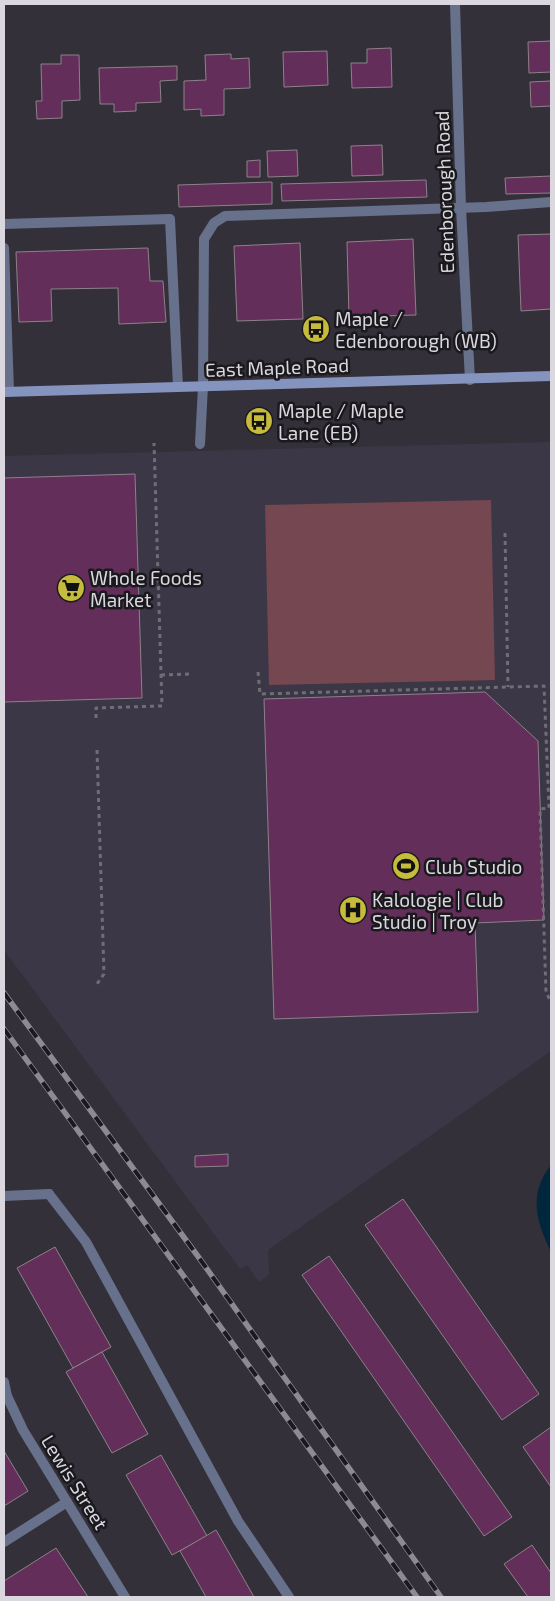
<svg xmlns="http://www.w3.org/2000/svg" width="555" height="1601" font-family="'Exo 2',sans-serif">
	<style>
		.built { fill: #3c3746 }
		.green { fill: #754750 }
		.water { fill: #00273b }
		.building { fill: #632e59; stroke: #8c8289 }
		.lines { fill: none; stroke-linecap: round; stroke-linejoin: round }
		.path { stroke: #6f6d75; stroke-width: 3; stroke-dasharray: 4 4; stroke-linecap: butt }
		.lane { stroke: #67718c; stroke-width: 10 }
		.street { stroke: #67718c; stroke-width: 10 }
		.secondary { stroke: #8594bf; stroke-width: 10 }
		.rail-casing { stroke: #8d8a92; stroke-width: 5.5 }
		.rail { stroke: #1a191d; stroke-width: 4; stroke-dasharray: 11; stroke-linecap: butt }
		.labels { text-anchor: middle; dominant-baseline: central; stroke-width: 5; stroke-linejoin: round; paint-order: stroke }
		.street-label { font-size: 19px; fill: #dad8de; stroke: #1a191d }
		.poi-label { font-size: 19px; fill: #dad8de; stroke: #1a191d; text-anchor: start }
	</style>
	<rect width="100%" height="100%" fill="#333039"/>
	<polygon class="built" points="551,442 551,1051 268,1250 269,1275 259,1282 247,1265 240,1269 4,950 4,456"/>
	<polygon class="green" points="491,500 495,680 269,685 265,505"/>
	<path class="water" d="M 551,1165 L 551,1252 C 536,1221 528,1194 551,1165 Z"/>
	<g class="building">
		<polygon points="551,41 551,72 529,73 528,42"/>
		<polygon points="391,48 392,87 352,88 351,63 367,63 367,49"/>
		<polygon points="327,51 328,85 284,87 283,52"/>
		<polygon points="231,54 231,59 249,58 250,88 224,89 224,115 201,116 201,109 184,110 184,81 206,80 205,55"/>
		<polygon points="61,55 79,55 80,100 62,101 62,118 37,119 36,101 42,101 41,64 61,64"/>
		<polygon points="177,66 177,80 160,81 161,102 136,103 136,111 114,112 114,104 100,104 99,68"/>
		<polygon points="551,81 551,106 531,107 530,82"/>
		<polygon points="382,145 383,175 352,176 351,146"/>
		<polygon points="297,150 298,176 268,177 267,151"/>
		<polygon points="260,160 260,177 247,177 247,161"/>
		<polygon points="551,176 551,193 506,194 505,178"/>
		<polygon points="426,180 427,197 282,201 281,184"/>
		<polygon points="272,182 272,204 179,207 178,185"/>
		<polygon points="551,234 551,309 521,311 518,235"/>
		<polygon points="413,239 416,315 349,317 347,242"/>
		<polygon points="300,243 303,319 237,321 234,246"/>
		<polygon points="148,248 150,281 163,281 166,322 119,324 118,288 51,289 52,321 19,322 16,252"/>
		<polygon points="135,474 142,698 4,702 4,478"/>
		<polygon points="485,692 538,741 544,920 475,923 478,1012 274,1019 264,699"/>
		<polygon points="228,1154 228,1166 195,1167 195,1156"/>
		<polygon points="403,1199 539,1394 502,1420 365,1225"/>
		<polygon points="55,1247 111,1347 73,1368 17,1268"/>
		<polygon points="329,1256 512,1517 484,1536 302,1275"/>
		<polygon points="102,1352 148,1434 112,1453 66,1372"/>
		<polygon points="551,1427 551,1487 523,1447"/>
		<polygon points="4,1451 28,1491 4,1506"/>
		<polygon points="161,1455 207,1536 172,1555 126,1475"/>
		<polygon points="216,1530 254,1597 206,1597 197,1581 180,1551"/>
		<polygon points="532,1545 551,1573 551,1597 528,1597 504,1564"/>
		<polygon points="56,1548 88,1597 4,1597 4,1581"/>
	</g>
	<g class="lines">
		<g class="path">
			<polyline points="505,533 508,687"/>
			<polyline points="258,672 260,694 544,686 549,808 540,809 546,992 551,1002"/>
			<polyline points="161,675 191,674"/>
			<polyline points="96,718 96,708 162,706 154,443"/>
			<polyline points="97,750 104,974 97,984"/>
		</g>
		<g class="lane">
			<polyline points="4,224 170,219 178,387"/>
			<polyline points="4,248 9,391"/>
			<polyline points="200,444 203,386 204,239 214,223 225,216 486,207 551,202"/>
			<polyline points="49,1194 86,1242 238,1521 289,1597"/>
		</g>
		<g class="street">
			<polyline points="455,4 461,208 470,380"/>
			<polyline points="4,1196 49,1194"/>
			<polyline points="4,1382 7,1396 23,1430 125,1597"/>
			<polyline points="4,1542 67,1502"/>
		</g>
		<polyline class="secondary" points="4,392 551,376"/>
		<g class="rail-casing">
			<g id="rail">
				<polyline points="4,993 197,1255 441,1597"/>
				<polyline points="4,1029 417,1597"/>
			</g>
		</g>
		<use href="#rail" class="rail"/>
	</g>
	<defs>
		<g id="bus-disc" transform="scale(1.4375)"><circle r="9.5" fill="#c6bb3c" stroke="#1a191d"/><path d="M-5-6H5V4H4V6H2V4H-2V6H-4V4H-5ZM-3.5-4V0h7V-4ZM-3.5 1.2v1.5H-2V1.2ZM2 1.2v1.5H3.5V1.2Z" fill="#111"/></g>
		<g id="supermarket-disc" transform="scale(1.4375)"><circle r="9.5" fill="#c6bb3c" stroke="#1a191d"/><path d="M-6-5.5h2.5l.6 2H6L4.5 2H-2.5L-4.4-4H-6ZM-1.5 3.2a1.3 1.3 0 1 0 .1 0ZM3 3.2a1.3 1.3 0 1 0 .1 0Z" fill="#111"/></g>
		<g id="stadium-disc" transform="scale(1.4375)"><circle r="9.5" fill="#c6bb3c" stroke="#1a191d"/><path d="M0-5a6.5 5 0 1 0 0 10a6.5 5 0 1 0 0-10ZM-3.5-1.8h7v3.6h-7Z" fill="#111"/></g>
		<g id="hospital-disc" transform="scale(1.4375)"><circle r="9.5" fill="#c6bb3c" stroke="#1a191d"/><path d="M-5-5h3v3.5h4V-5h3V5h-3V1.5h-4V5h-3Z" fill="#111"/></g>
	</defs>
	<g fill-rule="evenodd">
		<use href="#bus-disc" x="316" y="329"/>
		<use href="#bus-disc" x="259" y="421"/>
		<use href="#supermarket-disc" x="71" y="588"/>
		<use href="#stadium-disc" x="406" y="866"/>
		<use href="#hospital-disc" x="353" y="910"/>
	</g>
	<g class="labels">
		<g class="street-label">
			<text transform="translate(444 192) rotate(-92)">Edenborough Road</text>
			<text transform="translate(277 367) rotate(-2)">East Maple Road</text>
			<text transform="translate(75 1482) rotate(58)">Lewis Street</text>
		</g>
		<g class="poi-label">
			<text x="335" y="318">Maple /<tspan x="335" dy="22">Edenborough (WB)</tspan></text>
			<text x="278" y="410">Maple / Maple<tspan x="278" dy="22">Lane (EB)</tspan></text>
			<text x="90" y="577">Whole Foods<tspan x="90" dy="22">Market</tspan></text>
			<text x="425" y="866">Club Studio</text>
			<text x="372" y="899">Kalologie | Club<tspan x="372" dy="22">Studio | Troy</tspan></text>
		</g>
	</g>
	<rect width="555" height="1601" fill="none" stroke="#dad8de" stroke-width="10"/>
</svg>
